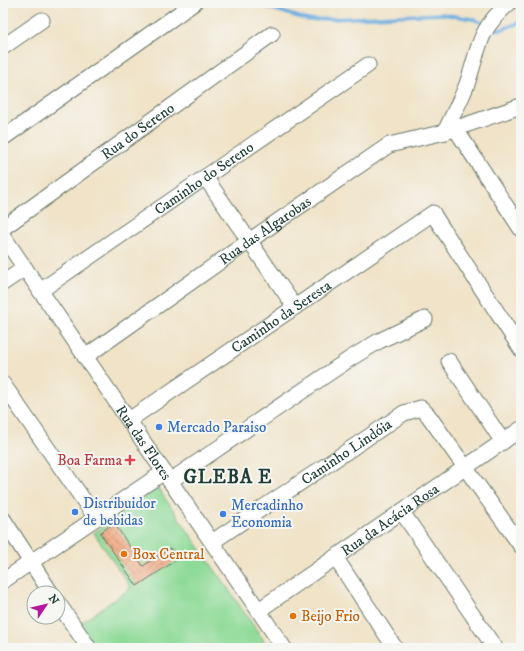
<svg xmlns="http://www.w3.org/2000/svg" width="524" height="651" font-family="'IM FELL DW Pica',serif">
	<style>
		.park { fill: #8eda97; stroke: #568c66 }
		.lines { fill: none; stroke-linecap: round; stroke-linejoin: round }
		.stream { stroke: #6daee1; stroke-width: 3.5 }
		.building { fill: url(#building-cross-hatch) }
		.minor-casing { stroke: #687768; stroke-width: 17 }
		.minor { stroke: #fff; stroke-width: 15 }
		.shop-dot { fill: #3f7fe0; stroke: #f6f6f2; stroke-width: 1.5 }
		.health-dot { fill: #e0444e; stroke: #f6f6f2; stroke-width: 1.5 }
		.food-dot { fill: #e8710a; stroke: #f6f6f2; stroke-width: 1.5 }
		.labels { text-anchor: middle; dominant-baseline: central; stroke-width: 4; stroke-linejoin: round; paint-order: stroke }
		.street-label { font-size: 15px; fill: #1f3d34; stroke: #f6f6f2 }
		.shop-label { font-size: 15px; fill: #366cbe; stroke: #f6f6f2; text-anchor: start }
		.health-label { font-size: 15px; fill: #be3a42; stroke: #f6f6f2; text-anchor: end }
		.food-label { font-size: 15px; fill: #c56008; stroke: #f6f6f2; text-anchor: start }
		.district-label { font-size: 19px; font-weight: bold; letter-spacing: 1px; fill: #1f3d34; stroke: #f6f6f2 }
	</style>
	<defs>
		<pattern id="building-cross-hatch" width="8" height="8" patternUnits="userSpaceOnUse"><rect width="8" height="8" fill="#f3a57d"/><path d="M0 0l8 8M0 8l8-8" fill="none" stroke="#c48867"/></pattern>
	</defs>
	<rect width="100%" height="100%" fill="#f6f6f2"/>
	<filter id="ink" filterUnits="userSpaceOnUse"><feTurbulence type="fractalNoise" baseFrequency=".025" numOctaves="2"/><feDisplacementMap in="SourceGraphic" scale="8" xChannelSelector="R" yChannelSelector="G"/><feConvolveMatrix kernelMatrix="1 2 1 2 8 2 1 2 1" color-interpolation-filters="sRGB"/></filter>
	<filter id="wash" filterUnits="userSpaceOnUse"><feTurbulence type="fractalNoise" baseFrequency=".012" numOctaves="4" result="noise"/><feDisplacementMap in="SourceGraphic" scale="16" xChannelSelector="R" yChannelSelector="G"/><feGaussianBlur stdDeviation="0.9" result="paint"/><feColorMatrix in="noise" values="0 0 0 0 0 0 0 0 0 0 0 0 0 0 0 0 0 1.4 0 .05"/><feComposite in="paint" operator="in"/></filter>
	<g filter="url(#wash)">
		<rect width="100%" height="100%" fill="#f0e3c8"/>
		<polygon class="park" points="158,488 269,648 93,648 78,625 131,588 94,533"/>
		<g class="lines">
			<g class="stream">
				<polyline points="254,3 308,20 442,14 473,19 485,24"/>
				<polyline points="492,27 500,30 521,22"/>
			</g>
		</g>
		<g id="blocks">
			<polygon class="building" points="114,523 143,566 170,548 178,559 137,586 100,533"/>
		</g>
	</g>
	<g filter="url(#ink)">
		<use href="#blocks" fill-opacity="0" stroke="#687768" stroke-width="1"/>
		<g class="lines">
			<g class="minor-casing">
				<g id="minor">
					<polyline points="3,47 42,20"/>
					<polyline points="455,128 521,229"/>
					<path d="M 445,132 C 452,116 461,100 467,84 C 480,47 477,31 509,3"/>
					<polyline points="3,138 194,3"/>
					<polyline points="205,177 295,307"/>
					<polyline points="433,214 521,349"/>
					<path id="s1" d="M 3,228 L 272,34"/>
					<path id="s2" d="M 3,236 L 284,648"/>
					<polyline points="3,283 25,268"/>
					<path id="s3" d="M 40,291 L 368,65"/>
					<path id="s4" d="M 85,357 L 249,241 L 389,145 L 445,132 L 521,106"/>
					<polyline points="449,361 503,442"/>
					<polyline points="3,384 96,518"/>
					<path id="s5" d="M 129,420 L 433,213"/>
					<polyline points="170,481 351,358 379,341 425,319"/>
					<polyline points="402,512 495,648"/>
					<polyline points="3,519 51,593"/>
					<path id="s6" d="M 212,542 L 404,413 L 421,408 L 428,415 L 521,546"/>
					<polyline points="335,557 395,648"/>
					<polyline points="3,581 164,472"/>
					<polyline points="58,603 89,648"/>
					<path id="s7" d="M 259,610 L 521,429"/>
				</g>
			</g>
			<use href="#minor" class="minor"/>
		</g>
	</g>
	<g class="shop-dot">
		<circle cx="159" cy="427" r="4"/>
		<circle cx="75" cy="512" r="4"/>
		<circle cx="223" cy="514" r="4"/>
	</g>
	<path class="health-dot" d="M128 454h4v4h4v4h-4v4h-4v-4h-4v-4h4z"/>
	<g class="food-dot">
		<circle cx="124" cy="554" r="4"/>
		<circle cx="293" cy="616" r="4"/>
	</g>
	<g class="labels">
		<g class="street-label">
			<text stroke="none"><textPath href="#s1" startOffset="166">Rua do Sereno</textPath></text>
			<text stroke="none"><textPath href="#s3" startOffset="199">Caminho do Sereno</textPath></text>
			<text stroke="none"><textPath href="#s4" startOffset="220">Rua das Algarobas</textPath></text>
			<text stroke="none"><textPath href="#s5" startOffset="184">Caminho da Seresta</textPath></text>
			<text stroke="none"><textPath href="#s2" startOffset="250">Rua das Flores</textPath></text>
			<text stroke="none"><textPath href="#s6" startOffset="162">Caminho Lindóia</textPath></text>
			<text stroke="none"><textPath href="#s7" startOffset="159">Rua da Acácia Rosa</textPath></text>
		</g>
		<g class="shop-label">
			<text x="167" y="427">Mercado Paraiso</text>
			<text x="83" y="503">Distribuidor<tspan x="83" dy="17">de bebidas</tspan></text>
			<text x="231" y="505">Mercadinho<tspan x="231" dy="17">Economia</tspan></text>
		</g>
		<g class="health-label">
			<text x="122" y="460">Boa Farma</text>
		</g>
		<g class="food-label">
			<text x="132" y="554">Box Central</text>
			<text x="301" y="616">Beijo Frio</text>
		</g>
		<g class="district-label">
			<text x="228" y="477">GLEBA E</text>
		</g>
	</g>
	<rect width="524" height="651" fill="none" stroke="#f6f6f2" stroke-width="16"/>
	<g transform="translate(46 605) rotate(55)"><circle r="19" fill="#f6f6f2" stroke="#a0aca6"/>
	<path d="M0-3L7 15L0 10L-7 15Z" fill="#b5179e"/>
	<text y="-6" font-size="11" font-weight="bold" text-anchor="middle" fill="#1f3d34">N</text>
	</g>
</svg>
